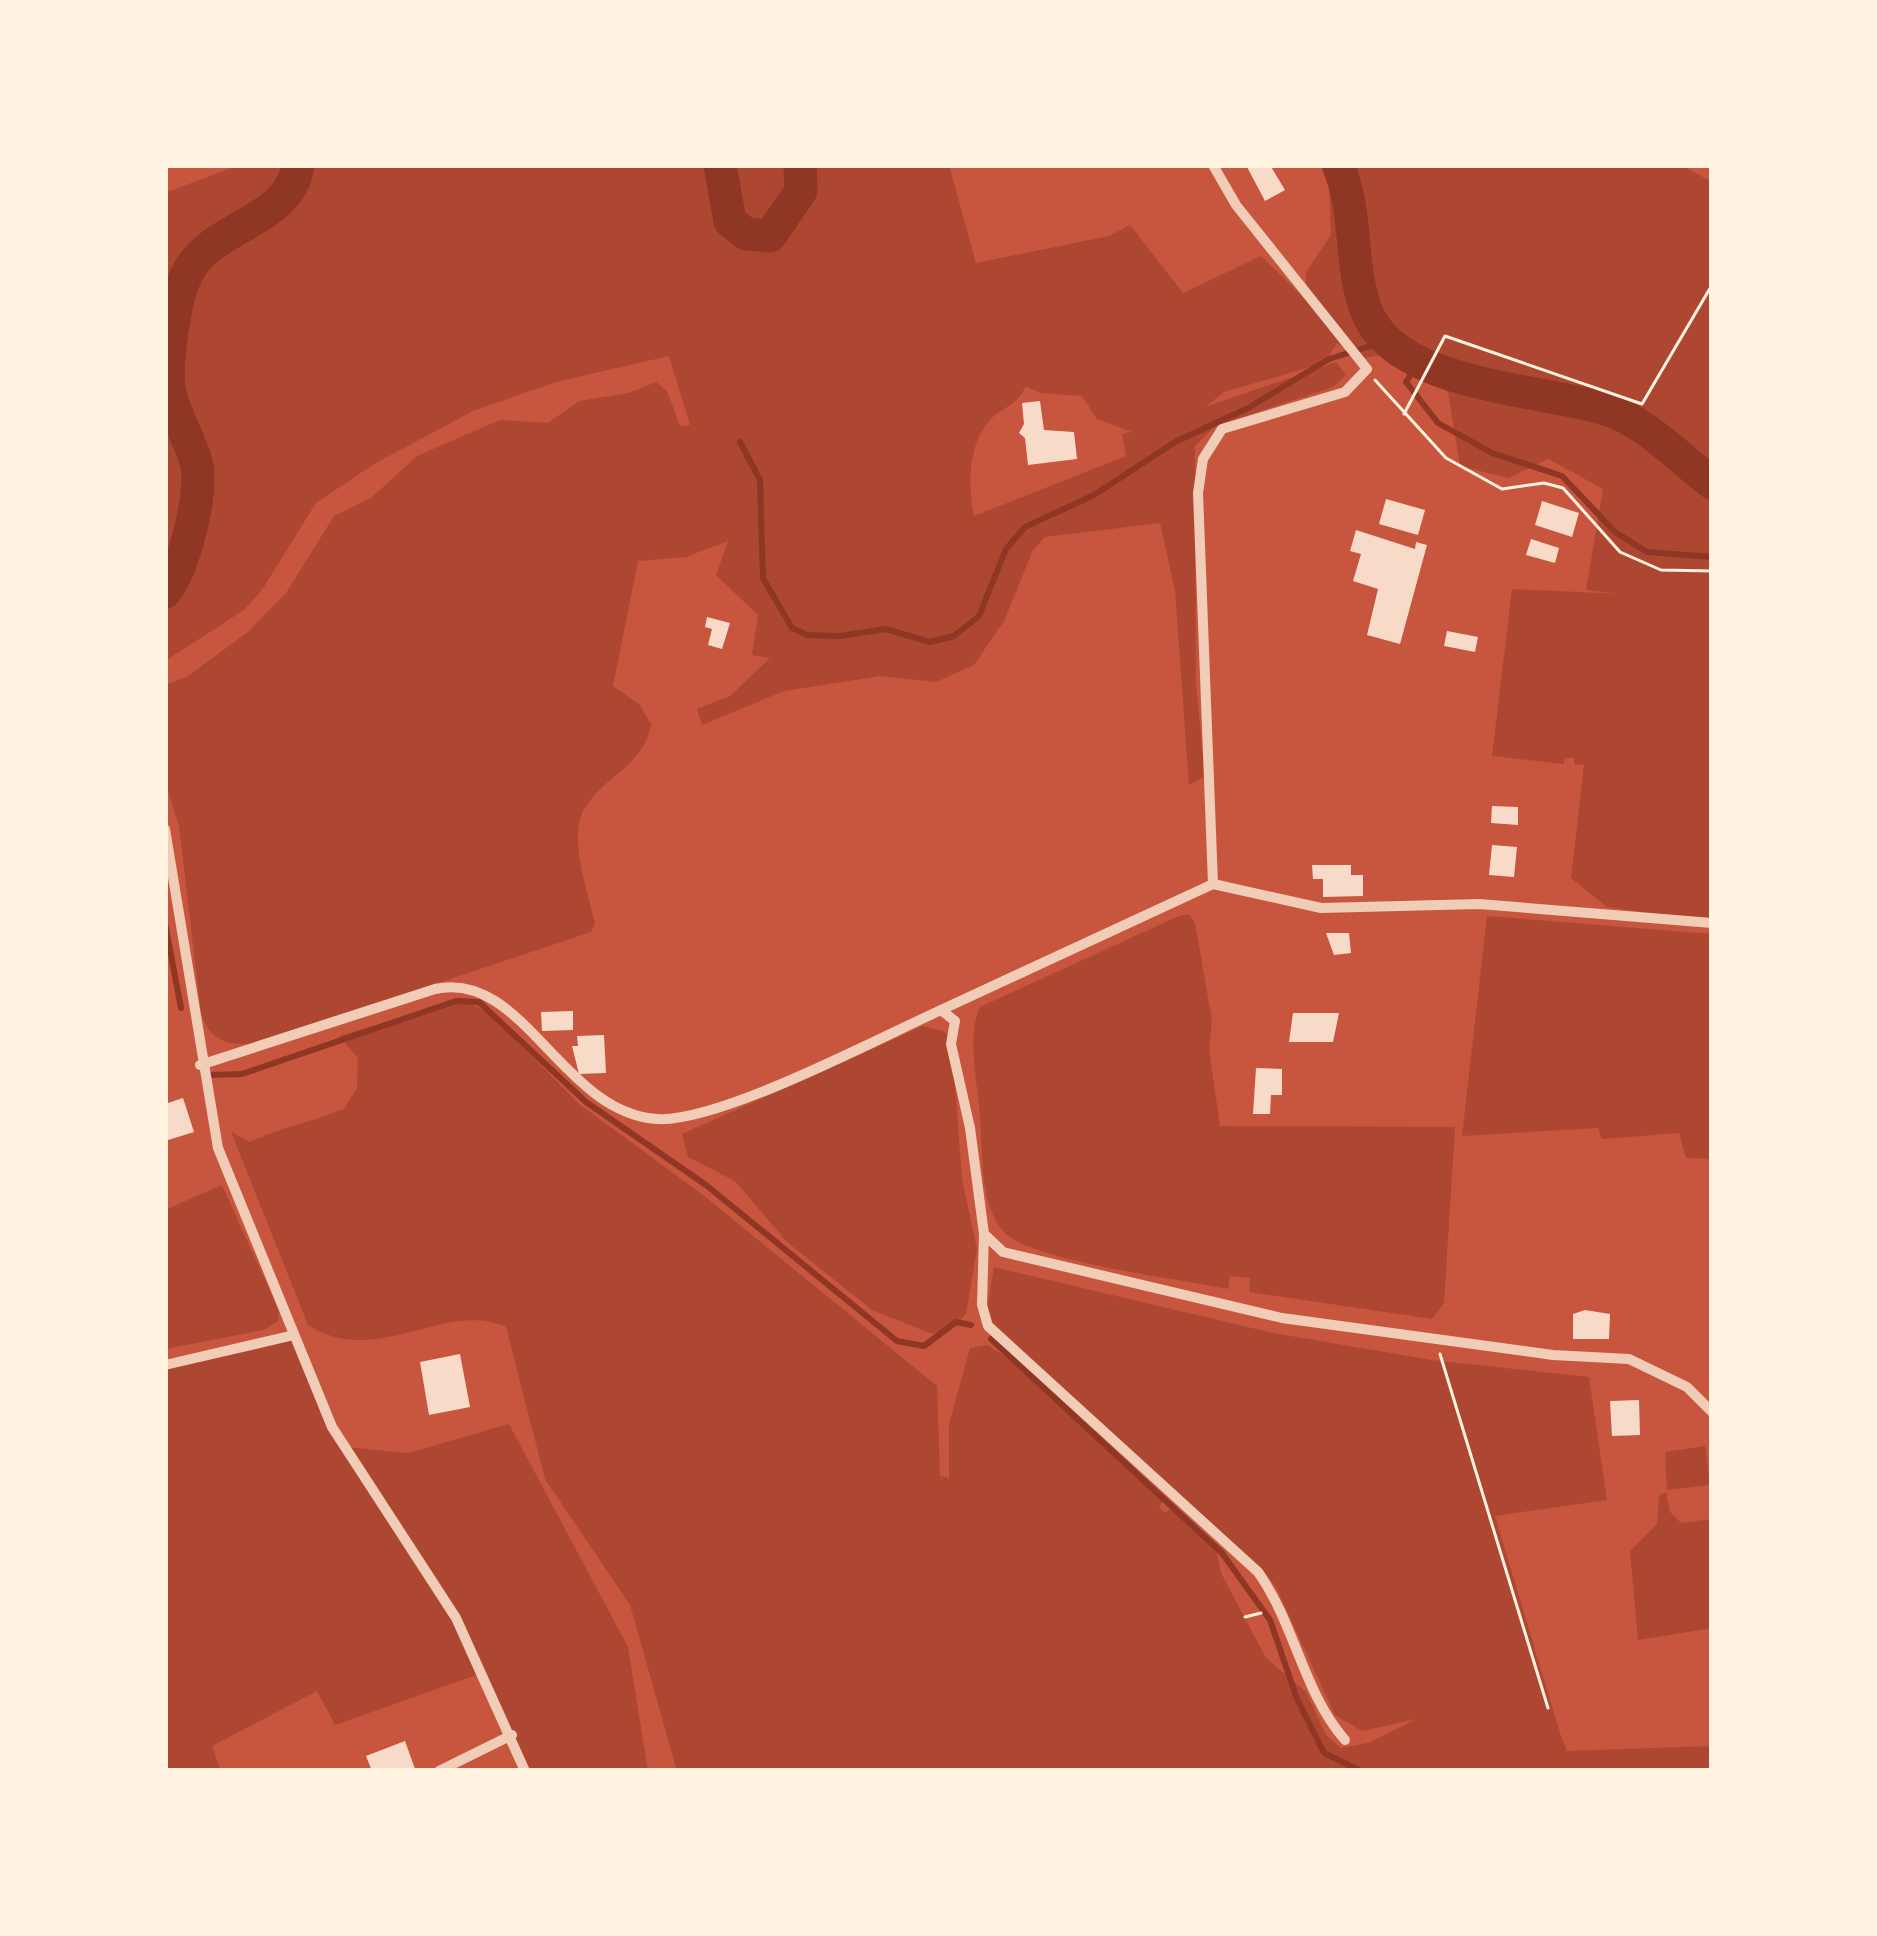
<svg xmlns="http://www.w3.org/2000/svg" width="1877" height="1936" viewBox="0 0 1877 1936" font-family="'Archivo Narrow',sans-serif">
<rect width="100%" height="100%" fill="#c8553d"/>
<!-- green -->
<g fill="#ae4732" fill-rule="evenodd">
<path d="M239 165H949L976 263 1109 236 1130 225 1183 293 1261 256 1306 300V272L1331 235 1328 165H1681L1712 182V922L1607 907 1571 878 1584 765 1574 764V758H1565L1564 764 1492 756 1512 589 1621 594 1586 590 1603 489 1548 459 1508 478 1460 466 1448 392 1393 352 1366 358 1337 343 1324 363 1224 392 1205 407 1336 362 1346 375 1333 387 1215 426 1195 446 1196 685 1205 776 1189 785 1175 590 1160 523 1045 537 1033 550 1004 621 974 665 936 682 881 676 784 691 702 725 697 709 730 696 770 658 752 655 758 615 716 575 728 541 686 557 638 561 613 686 639 704 651 724C645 766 602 776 583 811 569 840 588 894 595 923L591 932 267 1040C237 1048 211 1046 201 1013L179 826 165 781V685L188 676 248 632 286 593 334 516 371 498 417 456 500 420 548 423 579 401 629 393 656 382 667 391 680 426 690 425 669 356 556 382 473 411 374 464 316 503 262 590 244 610 165 661V193ZM1026 386 1040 393 1082 396 1097 419 1132 432 1122 434 1126 456 974 516C967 484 968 434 998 413 1011 404 1018 402 1026 386Z"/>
<path d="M1181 915H1189L1195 923 1212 1020 1209 1049 1220 1126 1455 1127 1444 1303 1432 1319 1249 1292 1250 1278 1230 1276 1228 1289C1182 1279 1034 1262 1005 1233 979 1207 983 1151 980 1117 978 1084 966 1037 980 1007Z"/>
<polygon points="1487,916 1712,934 1712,1159 1686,1158 1679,1133 1602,1139 1598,1128 1462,1136"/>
<path d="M462 1000 489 1012 579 1104 703 1195 937 1386 940 1476 949 1478V1424L970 1348 987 1345 1013 1361 1163 1500 1159 1507 1165 1513 1173 1507 1216 1549 1221 1573 1266 1658 1306 1692 1326 1735 1341 1748 1368 1743 1416 1719 1362 1731 1335 1715 1275 1585 986 1316 994 1267 1273 1333 1432 1360 1589 1377 1607 1500 1495 1516 1560 1733 1567 1751 1712 1746V1771H677L630 1605 545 1479 506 1327C445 1299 376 1369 308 1325L231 1132 250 1142C282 1127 312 1122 344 1109L357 1088 358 1058 339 1036Z"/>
<polygon points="923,1026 945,1032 952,1043 962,1179 977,1249 966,1314 951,1329 932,1334 872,1310 787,1242 735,1181 688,1157 682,1134"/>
<polygon points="222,1185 279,1311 278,1321 264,1330 165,1349 165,1210"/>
<polygon points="294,1335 345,1447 408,1453 509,1424 628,1647 648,1771 521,1771 479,1674 335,1725 317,1691 212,1746 221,1771 165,1771 165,1365"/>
<polygon points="1705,1446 1710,1485 1667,1490 1665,1452"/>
<polygon points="1666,1492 1670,1512 1681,1523 1712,1519 1712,1628 1638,1640 1630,1551 1657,1524 1659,1496"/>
</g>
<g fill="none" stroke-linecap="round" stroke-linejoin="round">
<!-- stream -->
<g stroke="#8f3625" stroke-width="6">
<polyline points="1420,361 1406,382 1438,423 1492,453 1562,476 1615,532 1647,552 1712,557"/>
<polyline points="740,442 760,480 763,578 792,628 807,635 840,636 886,629 930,642 954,636 979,616 1006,549 1025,527 1094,495 1175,442 1248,408 1329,359 1390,340"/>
<polyline points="165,923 181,1008"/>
<polyline points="211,1075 242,1074 456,1001 479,1002 586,1102 706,1185 897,1341 924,1346 956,1322 971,1325"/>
<polyline points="991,1339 1222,1553 1270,1620 1297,1699 1324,1753 1361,1771"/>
</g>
<!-- river -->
<g stroke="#8f3625" stroke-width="33">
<polyline points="720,165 730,221 746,234 770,236 801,191 800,165"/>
<path d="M1338 165C1358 211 1349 263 1366 310 1394 387 1542 389 1606 409 1646 422 1679 458 1712 483"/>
<path d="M165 592C184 568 204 492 196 461 189 438 175 416 170 393 164 368 175 299 186 276 208 225 290 224 298 165"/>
</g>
</g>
<!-- building -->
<g fill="#f7dbc8">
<polygon points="1246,165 1270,165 1285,190 1265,201"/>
<polygon points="1040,401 1044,430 1074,432 1077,459 1028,465 1025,438 1019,433 1024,424 1022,403"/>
<polygon points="1386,499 1425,510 1418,535 1379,524"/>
<polygon points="1542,501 1579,513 1572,537 1535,525"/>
<polygon points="1356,530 1415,549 1416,542 1427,545 1400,644 1367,635 1378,589 1353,581 1361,554 1350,551"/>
<polygon points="1531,539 1559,548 1555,563 1526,555"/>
<polygon points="707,617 730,623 722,649 708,645 712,629 705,627"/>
<polygon points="1447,631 1478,637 1475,652 1444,646"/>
<polygon points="1492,806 1518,807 1518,825 1491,823"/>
<polygon points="1492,845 1517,847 1514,877 1489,875"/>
<polygon points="1312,865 1351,865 1351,875 1363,875 1363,896 1323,897 1323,879 1313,879"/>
<polygon points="1326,933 1349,933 1351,953 1334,955"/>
<polygon points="573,1011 573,1030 542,1031 541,1012"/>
<polygon points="1293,1013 1339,1013 1333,1042 1289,1042"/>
<polygon points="604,1035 606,1073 579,1074 572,1046 578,1046 577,1036"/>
<polygon points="1256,1068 1282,1069 1282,1095 1271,1095 1270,1114 1253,1114"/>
<polygon points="183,1098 194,1132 165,1141 165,1104"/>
<polygon points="1585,1310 1610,1314 1609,1339 1573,1339 1573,1314"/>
<polygon points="460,1354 470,1407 429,1415 420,1362"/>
<polygon points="1639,1400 1640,1435 1612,1436 1610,1401"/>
<polygon points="405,1741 415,1769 372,1771 366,1756"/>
</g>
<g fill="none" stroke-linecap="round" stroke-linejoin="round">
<!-- path -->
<g stroke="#fff3e0" stroke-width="3">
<polyline points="1375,380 1446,458 1502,489 1544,483 1563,488 1620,552 1661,570 1712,571"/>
<polyline points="1404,414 1445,336 1642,404 1712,285"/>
<polyline points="1440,1354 1548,1708"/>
<polyline points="1245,1617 1261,1613"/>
</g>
<!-- minor -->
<g stroke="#f1ccb7" stroke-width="10">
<polyline points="165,829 218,1148 332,1427 456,1618 525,1771"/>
<polyline points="1213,884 1198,493 1203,459 1222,429 1345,392 1367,369 1236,205 1213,165"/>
<polyline points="941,1010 1213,884 1321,908 1479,904 1712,923"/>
<path d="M200 1065 435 989C523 969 562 1113 657 1119 719 1123 879 1038 941 1010L955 1021 951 1044 970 1128 984 1234 1003 1252 1282 1318 1553 1355 1629 1359 1687 1387 1712 1412"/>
<path d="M984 1234 982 1305 988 1326 1258 1572C1295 1624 1303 1692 1345 1740"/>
<polyline points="165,1365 294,1335"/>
<polyline points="439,1771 512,1735"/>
</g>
</g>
<!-- border -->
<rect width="1877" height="1936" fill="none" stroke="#fff3e0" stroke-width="336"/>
</svg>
